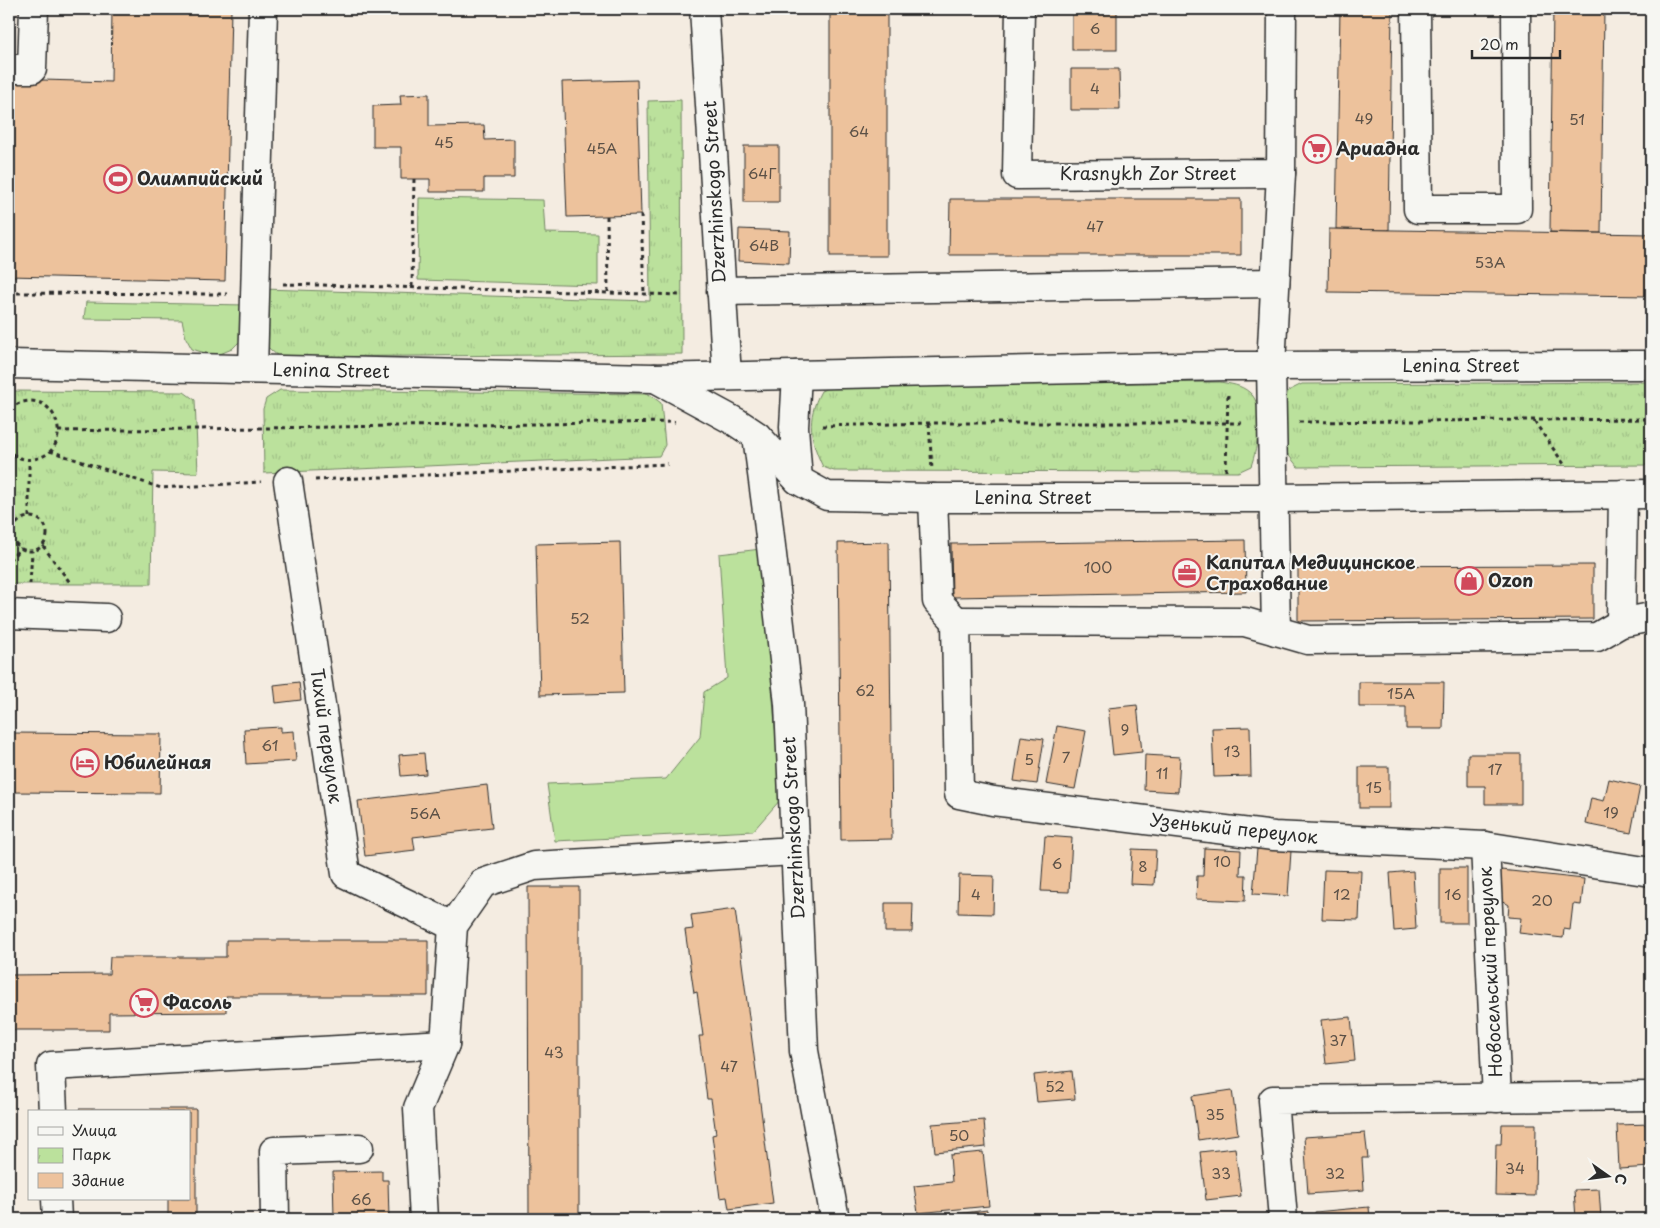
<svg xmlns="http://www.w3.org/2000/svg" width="1660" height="1228" viewBox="0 0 1660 1228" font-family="'Playpen Sans',sans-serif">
<defs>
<pattern id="park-tufts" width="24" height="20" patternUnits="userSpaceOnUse" patternTransform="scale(1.25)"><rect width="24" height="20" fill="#bbe19c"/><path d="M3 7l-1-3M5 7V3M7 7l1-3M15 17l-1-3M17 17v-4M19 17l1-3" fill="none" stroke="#a1c187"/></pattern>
</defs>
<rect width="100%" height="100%" fill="#f4ece1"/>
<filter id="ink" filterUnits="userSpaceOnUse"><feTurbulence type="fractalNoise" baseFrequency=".02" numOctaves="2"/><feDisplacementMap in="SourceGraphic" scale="10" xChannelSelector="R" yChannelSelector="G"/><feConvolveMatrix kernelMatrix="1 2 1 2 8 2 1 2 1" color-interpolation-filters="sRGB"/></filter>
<g filter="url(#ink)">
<!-- grass -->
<g fill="#bbe19c" stroke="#738664">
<polygon points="419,198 543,200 545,233 598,234 598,285 418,280"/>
<polygon points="86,302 246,305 242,339 232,349 215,356 192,349 186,338 182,320 84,319"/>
<polygon points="761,549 781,799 753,831 555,841 547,784 666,779 700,737 704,692 727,678 719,554"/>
</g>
<!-- park -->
<g fill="url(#park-tufts)" stroke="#738664">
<polygon points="681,100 682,354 279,357 263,343 263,289 650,301 648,101"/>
<path d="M1220 382C1231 384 1241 385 1249 392 1266 404 1257 450 1251 466L1238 472 834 471 823 467C810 440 806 419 821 391L833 386Z"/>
<polygon points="1651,382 1651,465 1298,467 1286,452 1284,404 1288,391 1302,384"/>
<polygon points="280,390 649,394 661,403 665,445 659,456 264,473 263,409 266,399"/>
<polygon points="9,391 184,392 195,400 198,473 153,472 151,584 9,584"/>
</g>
<!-- building -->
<g fill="#edc29c" stroke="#2b2b2b">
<polygon points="112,9 231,9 225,281 9,276 9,79 111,82"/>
<rect x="830" y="9" width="57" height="247"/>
<rect x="1072" y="9" width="45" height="41"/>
<polygon points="1340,9 1392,9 1389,230 1336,229"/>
<polygon points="1553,9 1604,9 1601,233 1550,232"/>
<polygon points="1071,69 1119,69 1120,110 1071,110"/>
<polygon points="637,80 641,215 567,217 562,82"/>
<polygon points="429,94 429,126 484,125 485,140 514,139 514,178 484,178 484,192 430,192 430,179 401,179 401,147 373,147 373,106 401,105 400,95"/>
<rect x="744" y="146" width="35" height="56"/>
<polygon points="950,199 1241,199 1241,255 949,255"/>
<polygon points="739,229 790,231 789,263 738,261"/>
<polygon points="1329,229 1651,234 1651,296 1328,292"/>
<rect x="1648" y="535" width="3" height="56"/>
<polygon points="1245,540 1246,592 952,597 951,544"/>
<polygon points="620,542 624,693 540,695 536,544"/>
<polygon points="889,542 892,839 841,840 838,543"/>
<polygon points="1593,565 1593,619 1298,621 1298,566"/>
<polygon points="299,682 301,700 276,703 274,685"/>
<polygon points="1359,682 1444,682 1443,729 1406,729 1406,707 1359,707"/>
<polygon points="1137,705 1142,752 1113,755 1108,708"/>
<polygon points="1057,726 1086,731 1075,789 1046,784"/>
<polygon points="281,727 281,732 294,731 296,761 246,764 244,729"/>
<polygon points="1250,727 1251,776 1214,777 1212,728"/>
<polygon points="9,733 161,734 160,793 9,792"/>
<polygon points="1021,736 1044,739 1037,784 1014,781"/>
<polygon points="424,753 426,774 401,776 399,755"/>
<polygon points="1468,754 1521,754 1521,804 1485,804 1485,786 1468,786"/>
<polygon points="1145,755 1180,757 1178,792 1144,790"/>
<rect x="1359" y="767" width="30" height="41"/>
<polygon points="1609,779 1640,786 1631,833 1586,824 1591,798 1604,801"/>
<polygon points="487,785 492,828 413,837 415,850 365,856 358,801"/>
<polygon points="1045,836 1072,838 1069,892 1041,891"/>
<polygon points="1204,848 1241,850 1240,875 1246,875 1245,901 1196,899 1197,876 1203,876"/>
<polygon points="1132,849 1156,850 1154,885 1130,884"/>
<polygon points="1257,849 1291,851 1288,896 1253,894"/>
<rect x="1440" y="868" width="27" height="55"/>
<polygon points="1324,870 1361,871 1359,920 1322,919"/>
<polygon points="1501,870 1584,879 1581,905 1573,904 1570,930 1564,929 1563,938 1519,933 1521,918 1508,917 1509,905 1498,898"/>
<polygon points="1413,871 1416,929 1394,931 1390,873"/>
<polygon points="959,875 994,876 993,914 958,913"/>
<polygon points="528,887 579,887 579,1219 529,1219"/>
<polygon points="885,903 913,903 912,932 885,932"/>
<polygon points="735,909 773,1203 729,1209 727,1197 720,1198 712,1135 716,1134 711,1099 707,1099 699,1036 703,1036 697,992 694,993 685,930 693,929 691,915"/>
<polygon points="226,940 428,940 428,996 226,996 226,1012 109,1013 109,1030 9,1030 9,975 109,974 110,957 226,957"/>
<polygon points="1351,1017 1355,1061 1326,1064 1321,1020"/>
<polygon points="1072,1071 1075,1099 1037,1102 1034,1075"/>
<polygon points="1232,1090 1238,1134 1198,1140 1192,1096"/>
<polygon points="79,1109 196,1109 196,1219 168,1219 168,1199 189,1199 189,1112 79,1112"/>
<polygon points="984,1120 986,1147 935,1152 932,1124"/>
<polygon points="1502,1124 1536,1124 1535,1196 1495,1195 1496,1144 1501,1144"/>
<polygon points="1651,1124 1651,1167 1619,1169 1617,1125"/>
<polygon points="1365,1133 1368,1158 1362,1158 1364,1190 1308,1194 1304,1137"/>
<polygon points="1235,1148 1241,1196 1206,1200 1200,1152"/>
<polygon points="983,1152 989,1206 918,1213 914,1186 952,1182 950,1155"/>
<polygon points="382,1171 382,1180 388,1180 389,1219 334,1219 333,1172"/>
<polygon points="1599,1189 1601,1219 1576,1219 1574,1190"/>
<polygon points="1369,1207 1370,1219 1315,1219 1315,1212"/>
<polygon points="987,1210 988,1219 926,1219 926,1218"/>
</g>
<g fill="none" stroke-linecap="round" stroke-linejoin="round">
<defs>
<g id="minor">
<polyline points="704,9 727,376"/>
<polyline points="1020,9 1017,175 1281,173 1282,9"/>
<polyline points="1416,9 1418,209 1517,209 1516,9"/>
<polyline points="9,69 32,69 34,9"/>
<polyline points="721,291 1275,283"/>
<polyline points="253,369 263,9"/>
<polyline points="797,375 794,427 798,480"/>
<polyline points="757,436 767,511 789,704 804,1051 835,1219"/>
<polyline points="288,481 346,874 453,926"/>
<polyline points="933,498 937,601 956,621"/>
<polyline points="9,614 106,618"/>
<polyline points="1651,617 1621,623 1597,637 1308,640 1245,622 956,621 959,794 993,801 1274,836 1485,846 1651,872"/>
<polyline points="1621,623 1623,494"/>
<polyline points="1276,631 1271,366 1281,173"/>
<polyline points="1485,846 1497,1098"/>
<polyline points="53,1112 51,1066 445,1044"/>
<polyline points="56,1199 57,1219"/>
<polyline points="275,1219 274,1151 359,1148"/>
<polyline points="424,1219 418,1108 445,1044 453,926 483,883 534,866 795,851"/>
<polyline points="1283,1219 1273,1100 1651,1096"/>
</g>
<g id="major">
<polyline points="9,364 653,378 1227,366 1651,365"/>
<polyline points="655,378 736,422 757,436 798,480 827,496 933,498 1273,498 1651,494"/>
</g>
</defs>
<!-- minor casing -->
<use href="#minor" stroke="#2b2b2b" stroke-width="31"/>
<!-- major casing -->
<use href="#major" stroke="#2b2b2b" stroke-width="31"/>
<!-- path -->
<g stroke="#2b2b2b" stroke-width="3" stroke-dasharray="4 4" stroke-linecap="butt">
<polyline points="641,215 644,293"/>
<polyline points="607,216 608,292"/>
<polyline points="283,284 682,295"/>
<polyline points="412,287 414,179"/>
<polyline points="9,293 227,294"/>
<path d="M9 409C54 377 80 451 34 459 25 461 15 457 9 451"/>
<polyline points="1534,421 1566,467"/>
<polyline points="1299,422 1651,419"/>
<polyline points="929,423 932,470"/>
<polyline points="822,426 929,423 1243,423"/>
<polyline points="58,431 675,422"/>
<polyline points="50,451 161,488 261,482"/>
<polyline points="1226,471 1228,394"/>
<polyline points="315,480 668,464"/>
<circle cx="30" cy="534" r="17"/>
<polyline points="29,517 29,459"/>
<polyline points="43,546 71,584"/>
<polyline points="9,560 21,548"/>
<polyline points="30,584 32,551"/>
</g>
<!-- minor -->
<use href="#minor" stroke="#f6f6f2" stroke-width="28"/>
<!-- major -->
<use href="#major" stroke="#f6f6f2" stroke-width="28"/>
</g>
</g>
<!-- icons -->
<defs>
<symbol id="supermarket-ring" viewBox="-11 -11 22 22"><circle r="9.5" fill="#f6f6f2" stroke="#d1495b" stroke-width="1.5"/><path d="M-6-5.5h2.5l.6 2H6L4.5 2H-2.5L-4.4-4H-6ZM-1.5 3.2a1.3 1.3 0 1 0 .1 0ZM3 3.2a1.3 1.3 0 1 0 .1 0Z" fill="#d1495b"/></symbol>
<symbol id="stadium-ring" viewBox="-11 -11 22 22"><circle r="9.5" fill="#f6f6f2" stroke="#d1495b" stroke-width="1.5"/><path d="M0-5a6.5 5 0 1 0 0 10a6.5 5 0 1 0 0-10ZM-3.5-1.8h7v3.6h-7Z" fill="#d1495b"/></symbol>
<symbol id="office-ring" viewBox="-11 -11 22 22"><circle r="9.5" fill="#f6f6f2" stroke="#d1495b" stroke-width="1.5"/><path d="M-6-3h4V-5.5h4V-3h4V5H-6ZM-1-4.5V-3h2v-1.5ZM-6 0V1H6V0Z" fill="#d1495b"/></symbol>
<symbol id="shop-ring" viewBox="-11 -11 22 22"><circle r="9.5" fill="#f6f6f2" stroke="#d1495b" stroke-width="1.5"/><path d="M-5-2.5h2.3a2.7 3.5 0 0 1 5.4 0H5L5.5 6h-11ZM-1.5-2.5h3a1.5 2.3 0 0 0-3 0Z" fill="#d1495b"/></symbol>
<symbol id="hotel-ring" viewBox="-11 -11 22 22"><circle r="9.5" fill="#f6f6f2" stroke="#d1495b" stroke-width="1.5"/><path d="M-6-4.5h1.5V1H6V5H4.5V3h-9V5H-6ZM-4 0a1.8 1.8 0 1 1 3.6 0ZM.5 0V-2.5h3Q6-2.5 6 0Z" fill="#d1495b"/></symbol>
</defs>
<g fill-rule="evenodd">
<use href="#supermarket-ring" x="1301" y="133" width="32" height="32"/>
<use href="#stadium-ring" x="102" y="163" width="32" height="32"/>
<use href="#office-ring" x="1171" y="557" width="32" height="32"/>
<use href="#shop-ring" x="1453" y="565" width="32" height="32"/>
<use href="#hotel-ring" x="69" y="747" width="32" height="32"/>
<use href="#supermarket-ring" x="128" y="987" width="32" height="32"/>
</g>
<g text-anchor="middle" stroke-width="4" stroke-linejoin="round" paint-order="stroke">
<!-- number labels -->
<g font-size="15" fill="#5c5147">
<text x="1095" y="34">6</text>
<text x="1095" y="94">4</text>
<text x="1364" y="124">49</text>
<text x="1577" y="125">51</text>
<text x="859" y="137">64</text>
<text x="444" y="148">45</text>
<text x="602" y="154">45А</text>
<text x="762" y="179">64Г</text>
<text x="1095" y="232">47</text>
<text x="764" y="251">64В</text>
<text x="1490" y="268">53А</text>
<text x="1098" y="573">100</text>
<text x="580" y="624">52</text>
<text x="865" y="696">62</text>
<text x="1401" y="699">15А</text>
<text x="1125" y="735">9</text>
<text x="270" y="751">61</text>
<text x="1232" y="757">13</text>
<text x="1066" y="763">7</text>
<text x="1029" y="765">5</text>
<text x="1495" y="775">17</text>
<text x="1162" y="779">11</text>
<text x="1374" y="793">15</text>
<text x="1611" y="818">19</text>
<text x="425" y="819">56А</text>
<text x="1222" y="867">10</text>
<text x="1057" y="869">6</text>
<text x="1143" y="872">8</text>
<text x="976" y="900">4</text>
<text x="1342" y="900">12</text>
<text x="1453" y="900">16</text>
<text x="1542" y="906">20</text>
<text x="1338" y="1046">37</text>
<text x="554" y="1058">43</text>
<text x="729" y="1072">47</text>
<text x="1055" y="1092">52</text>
<text x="1215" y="1120">35</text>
<text x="959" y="1141">50</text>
<text x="1515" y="1174">34</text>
<text x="1221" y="1179">33</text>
<text x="1335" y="1179">32</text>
<text x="361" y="1205">66</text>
</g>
<!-- poi labels -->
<g font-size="18" font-weight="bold" fill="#2b2b2b" stroke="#f6f6f2" text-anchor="start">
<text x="1336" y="155">Ариадна</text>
<text x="137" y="185">Олимпийский</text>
<text x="1206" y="569">Капитал Медицинское<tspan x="1206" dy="21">Страхование</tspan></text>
<text x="1488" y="587">Ozon</text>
<text x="104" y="769">Юбилейная</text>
<text x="163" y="1009">Фасоль</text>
</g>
<!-- street labels -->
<g font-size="18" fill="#2b2b2b" stroke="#f6f6f2">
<text x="1148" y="180">Krasnykh Zor Street</text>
<text transform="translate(715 192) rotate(-93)" y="6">Dzerzhinskogo Street</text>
<text x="1461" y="372">Lenina Street</text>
<text transform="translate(331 371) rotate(1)" y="6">Lenina Street</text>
<text x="1033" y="504">Lenina Street</text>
<text transform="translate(326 736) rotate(82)" y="6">Тихий переулок</text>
<text transform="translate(794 828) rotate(-93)" y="6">Dzerzhinskogo Street</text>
<text transform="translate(1234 829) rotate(6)" y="6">Узенький переулок</text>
<text transform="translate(1491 972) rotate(-93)" y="6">Новосельский переулок</text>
</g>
</g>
<!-- margin -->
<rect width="1660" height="1228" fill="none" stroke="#f6f6f2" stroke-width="30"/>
<rect x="15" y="15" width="1630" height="1198" fill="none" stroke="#2b2b2b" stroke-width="2" filter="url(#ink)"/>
<!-- legend -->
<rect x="28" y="1110" width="162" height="90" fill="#f6f6f2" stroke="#a5a5a2"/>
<rect x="38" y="1127" width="25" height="8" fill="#f6f6f2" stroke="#a5a5a2"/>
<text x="72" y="1136" font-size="15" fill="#2b2b2b">Улица</text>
<rect x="38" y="1148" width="25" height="15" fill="url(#park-tufts)" stroke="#a5a5a2"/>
<text x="72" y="1160" font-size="15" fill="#2b2b2b">Парк</text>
<rect x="38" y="1173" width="25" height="15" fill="#edc29c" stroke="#a5a5a2"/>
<text x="72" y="1186" font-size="15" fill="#2b2b2b">Здание</text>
<!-- north arrow -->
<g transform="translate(1608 1176) rotate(104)" stroke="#f6f6f2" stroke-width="4" paint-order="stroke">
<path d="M0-4L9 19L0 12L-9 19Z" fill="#2b2b2b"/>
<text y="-8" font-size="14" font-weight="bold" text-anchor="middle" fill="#2b2b2b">С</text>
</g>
<!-- scale -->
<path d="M1472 50v8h88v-8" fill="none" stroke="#2b2b2b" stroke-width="2.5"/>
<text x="1480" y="50" font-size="15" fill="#2b2b2b" stroke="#f6f6f2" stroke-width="4" paint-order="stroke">20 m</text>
</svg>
